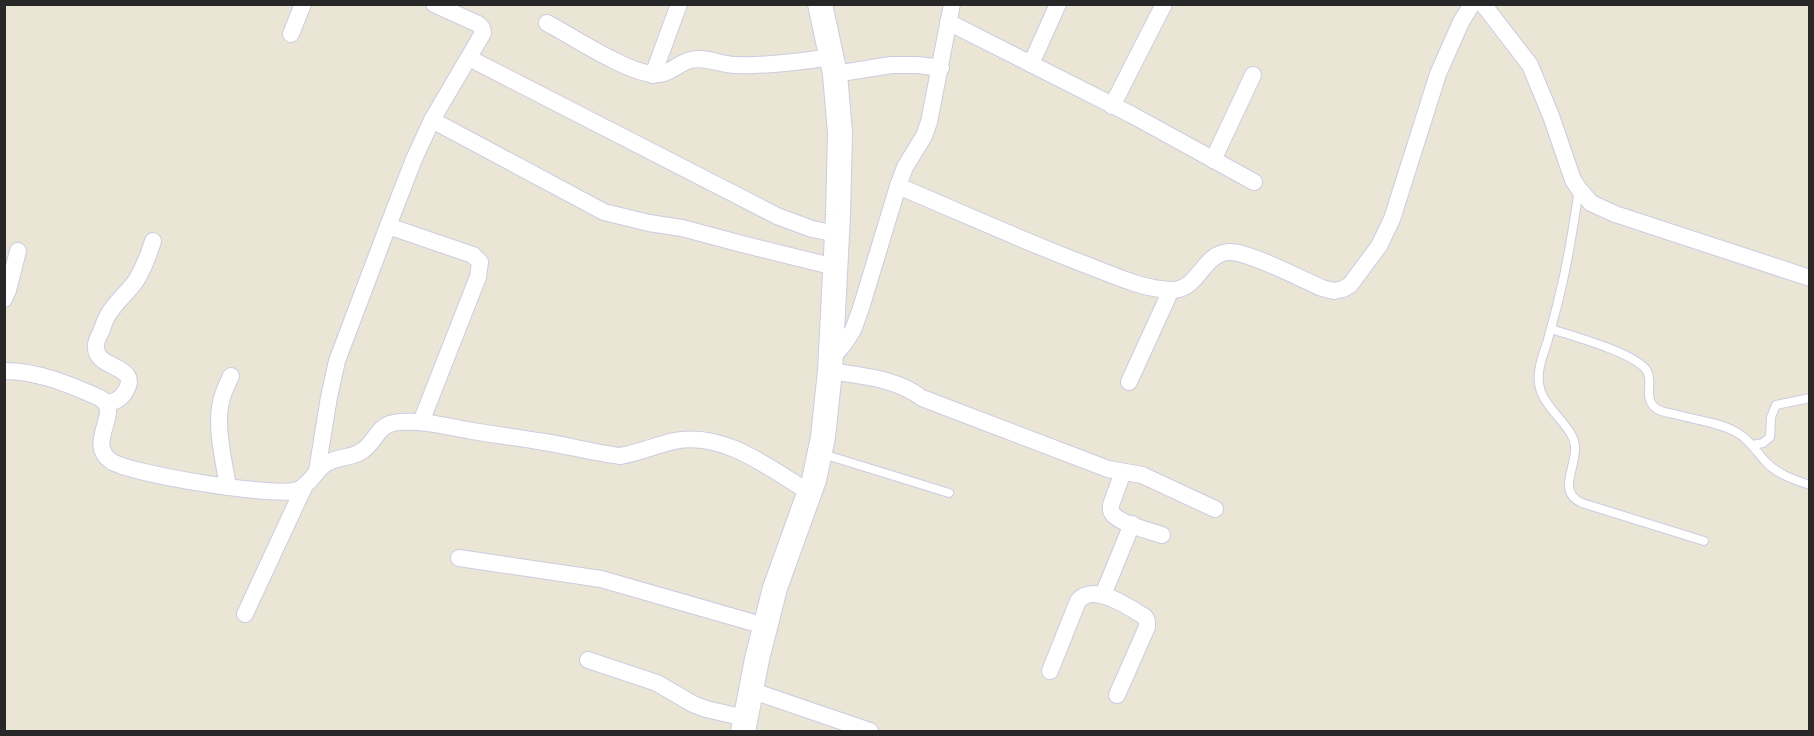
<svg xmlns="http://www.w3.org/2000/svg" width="1814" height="736" viewBox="0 0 1814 736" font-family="Jost,sans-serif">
<rect width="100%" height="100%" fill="#ebe5d6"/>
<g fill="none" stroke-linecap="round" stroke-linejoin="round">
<defs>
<g id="service">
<path d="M1579 189C1574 223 1569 256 1561 289 1557 307 1552 325 1547 343 1543 355 1537 370 1539 383 1541 407 1573 425 1575 446 1577 467 1556 492 1582 503L1704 541"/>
<path d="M1551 329C1572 336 1636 353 1647 371 1654 383 1642 399 1657 409 1662 412 1669 413 1674 414 1695 420 1718 422 1736 432 1749 439 1756 451 1765 461 1777 474 1794 480 1810 485"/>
<polyline points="1753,445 1763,443 1770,437 1771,417 1776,405 1810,398"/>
<polyline points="823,454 949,493"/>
</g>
<g id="minor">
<polyline points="1483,4 1530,65 1551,116 1573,180 1579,189 1591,203 1615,214 1810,278"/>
<polyline points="948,22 1134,116 1254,182"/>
<path d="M547 23C573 37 626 72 653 74 669 76 677 63 691 60 705 56 721 65 736 65 768 66 799 62 831 57"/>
<polyline points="291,34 303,4"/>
<polyline points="469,58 777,216 812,229 837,234"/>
<polyline points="1031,64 1058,4"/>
<polyline points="835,74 891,65 918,65 941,68"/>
<polyline points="653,75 679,4"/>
<polyline points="1112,106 1164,4"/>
<polyline points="432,120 604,212 649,223 682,228 742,244 835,267"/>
<polyline points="1213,160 1253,75"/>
<path d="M898 186C960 212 1021 240 1084 264 1111 274 1141 289 1171 290 1199 291 1202 253 1229 252 1248 251 1301 279 1322 288L1334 291 1343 289 1350 285 1379 246 1392 219 1438 74 1461 22 1472 4"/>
<polyline points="388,226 473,255 480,262 478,277 421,422"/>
<polyline points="4,299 8,290 18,251"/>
<polyline points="830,360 844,344 853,330 861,308 898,186 905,167 924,136 929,122 952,4"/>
<path d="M4 371C38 371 68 384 98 397 100 398 103 400 105 402 117 417 87 444 111 461 129 474 278 498 298 490 309 485 315 472 324 465 335 456 351 459 362 451 377 441 377 423 400 422 424 420 449 427 472 431 496 435 520 438 544 442 570 446 595 453 620 456 639 453 656 445 674 441 724 431 769 468 809 492"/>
<path d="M830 371C861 376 896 378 922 398L1108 469 1142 475 1215 509"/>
<polyline points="1129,382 1171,290"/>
<path d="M106 403C114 402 120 400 125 392 142 365 98 370 96 349 95 344 98 337 101 332 103 326 105 320 108 315 116 301 129 292 137 279 144 267 149 254 153 241"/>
<polyline points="317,471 329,397 337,361 388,226 414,159 432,120 483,33 482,28 478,24 434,4"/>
<path d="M1123 472 1111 505C1111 509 1110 511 1113 514 1120 524 1151 531 1162 535"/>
<path d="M228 487C224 461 214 423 222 398 224 390 228 383 231 376"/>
<polyline points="459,558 601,579 765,626"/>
<polyline points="1103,595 1132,524"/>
<polyline points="245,614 305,485"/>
<polyline points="588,660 657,683 693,704 706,709 745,718"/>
<path d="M1050 671 1078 601C1093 582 1129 607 1145 617L1147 621V627L1117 695"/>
<polyline points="750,690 870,731"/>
</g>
<polyline id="secondary" points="743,732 757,659 775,588 814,480 823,437 830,371 838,215 840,133 835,74 820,4"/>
</defs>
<!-- service casing -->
<use href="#service" stroke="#cbcce2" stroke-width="10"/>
<!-- minor casing -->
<use href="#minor" stroke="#cbcce2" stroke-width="18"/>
<!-- secondary casing -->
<use href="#secondary" stroke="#cbcce2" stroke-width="26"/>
<!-- service -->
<use href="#service" stroke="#fff" stroke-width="8"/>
<!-- minor -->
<use href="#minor" stroke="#fff" stroke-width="16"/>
<!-- secondary -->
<use href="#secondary" stroke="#fff" stroke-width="24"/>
</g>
<!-- border -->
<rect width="1814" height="736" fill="none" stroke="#272727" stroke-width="12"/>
</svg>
